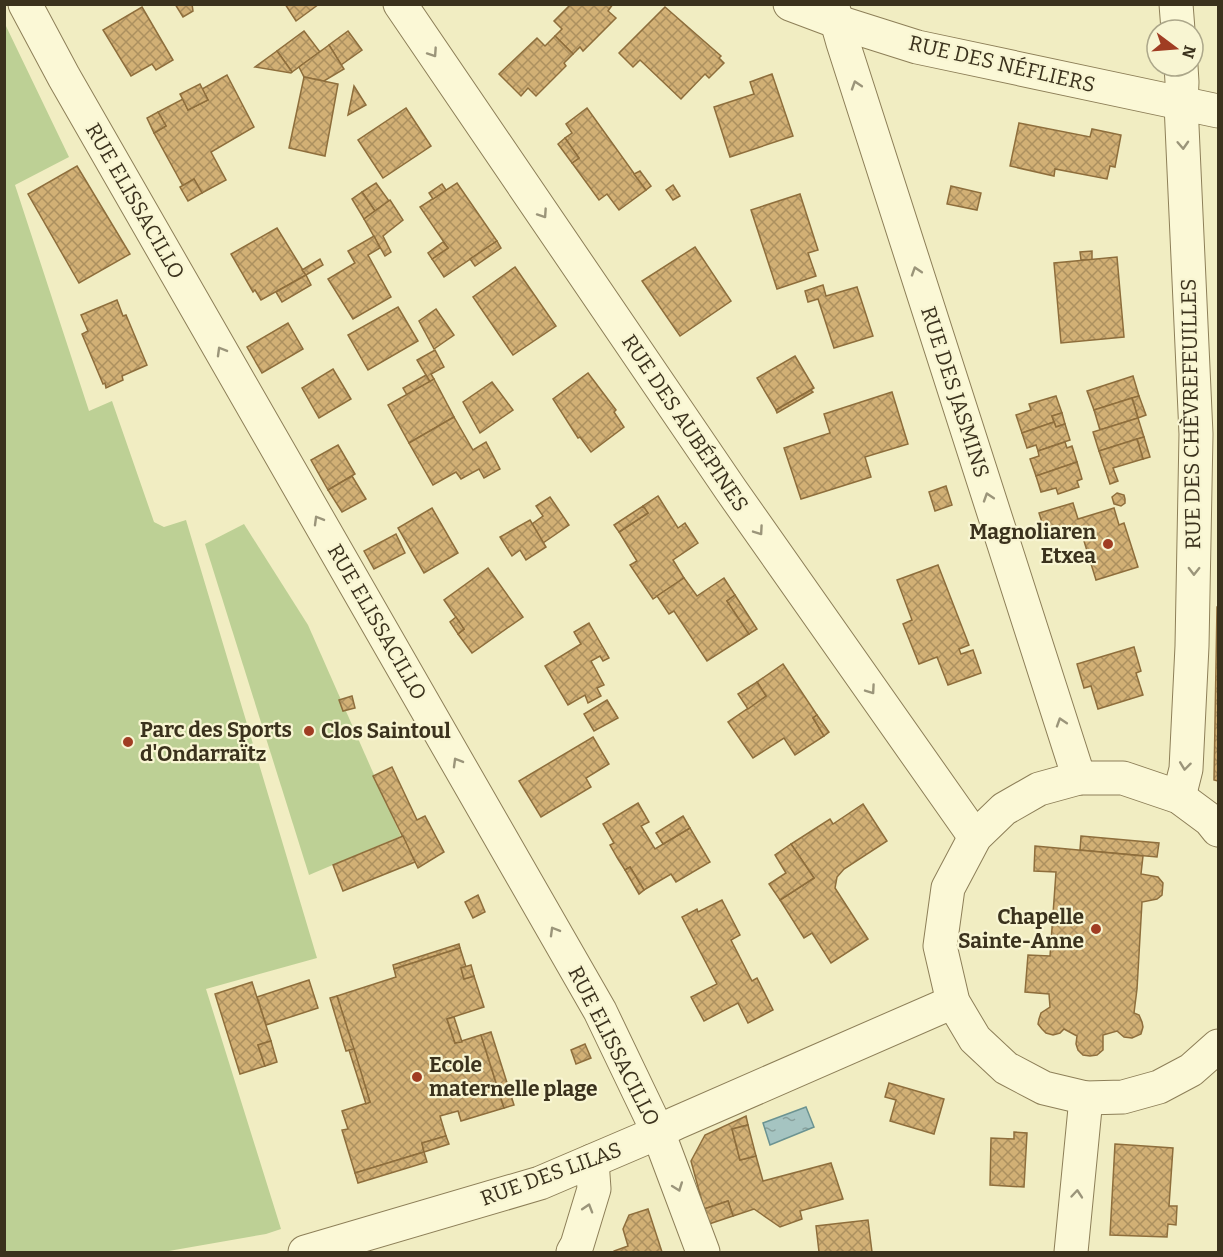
<svg xmlns="http://www.w3.org/2000/svg" width="1223" height="1257" viewBox="0 0 1223 1257" font-family="Bitter,serif">
<defs>
<pattern id="water-ripples" width="26" height="14" patternUnits="userSpaceOnUse" patternTransform="scale(1.5)"><rect width="26" height="14" fill="#a5c4c1"/><path d="M2 4q2-2 4 0t4 0M15 11q2-2 4 0t4 0" fill="none" stroke="#88a09c"/></pattern>
<pattern id="building-cross-hatch" width="8" height="8" patternUnits="userSpaceOnUse" patternTransform="scale(1.5)"><rect width="8" height="8" fill="#d2b075"/><path d="M0 0l8 8M0 8l8-8" fill="none" stroke="#ac905f"/></pattern>
</defs>
<rect width="100%" height="100%" fill="#f1edc2"/>
<!-- pitch -->
<g fill="#bdd095">
<polygon points="5,24 69,157 15,185 89,411 112,401 154,522 164,527 186,520 317,958 206,989 281,1229 266,1234 163,1252 5,1252"/>
<polygon points="244,524 308,625 401,836 309,875 205,544"/>
</g>
<!-- water -->
<polygon fill="url(#water-ripples)" stroke="#6b9391" stroke-width="1.5" points="806,1107 814,1127 770,1145 763,1123"/>
<!-- building -->
<g fill="url(#building-cross-hatch)" stroke="#8e6e3c" stroke-width="1.5">
<polygon points="175,4 192,4 193,11 183,17"/>
<polygon points="285,4 319,4 296,21"/>
<polygon points="571,4 613,4 608,11 616,18 583,51 580,47 573,54 555,36 562,29 554,21"/>
<polygon points="142,7 173,60 156,70 152,64 131,76 103,30"/>
<polygon points="665,7 721,56 719,58 724,63 709,78 705,74 681,99 640,60 633,67 619,53"/>
<polygon points="304,31 320,52 292,72 277,51"/>
<polygon points="348,31 362,50 341,65 329,45"/>
<polygon points="555,36 573,54 564,63 566,66 536,96 528,88 521,96 499,74 537,38 545,46"/>
<polygon points="329,45 344,69 324,81 304,77 299,67"/>
<polygon points="277,51 292,72 291,73 255,67"/>
<polygon points="772,74 793,136 730,157 714,107 754,94 750,82"/>
<polygon points="227,75 254,127 211,152 226,180 202,193 194,179 183,186 154,133 166,126 158,112 183,99 188,110 208,100 202,89"/>
<polygon points="304,77 338,84 325,156 289,148"/>
<polygon points="200,84 208,100 188,110 180,94"/>
<polygon points="354,86 366,105 348,115"/>
<polygon points="406,108 431,146 383,178 358,140"/>
<polygon points="587,108 646,190 619,210 607,194 599,200 572,163 579,158 565,138 572,133 566,124"/>
<polygon points="158,112 166,126 154,133 147,118"/>
<polygon points="1019,123 1090,137 1092,129 1121,135 1115,167 1110,166 1107,179 1055,169 1054,176 1010,166"/>
<polygon points="565,138 579,158 572,163 558,144"/>
<polygon points="77,166 130,254 79,283 28,194"/>
<polygon points="640,171 651,186 646,190 634,174"/>
<polygon points="194,179 202,193 188,201 180,187"/>
<polygon points="376,183 389,201 375,211 362,192"/>
<polygon points="457,183 497,241 444,277 432,259 448,248 420,207"/>
<polygon points="442,184 446,190 433,199 429,193"/>
<polygon points="673,185 680,196 673,200 666,190"/>
<polygon points="951,186 981,193 977,210 947,204"/>
<polygon points="362,192 375,211 364,219 352,199"/>
<polygon points="800,194 818,250 808,253 816,276 777,289 751,210"/>
<polygon points="390,200 403,220 383,236 391,252 385,256 364,219"/>
<polygon points="277,228 306,275 261,300 255,290 253,292 231,254"/>
<polygon points="374,236 380,248 368,255 391,297 353,319 328,279 355,263 348,251"/>
<polygon points="497,241 501,248 475,266 470,259"/>
<polygon points="443,242 448,248 432,259 428,253"/>
<polygon points="695,247 731,301 680,336 642,281"/>
<polygon points="1092,251 1092,260 1081,260 1080,252"/>
<polygon points="1117,257 1124,337 1061,343 1054,263"/>
<polygon points="320,259 323,265 306,275 302,270"/>
<polygon points="515,267 556,326 513,355 473,297"/>
<polygon points="306,275 311,285 282,302 276,292"/>
<polygon points="823,285 826,296 857,287 873,336 834,348 818,299 808,302 805,291"/>
<polygon points="117,300 123,316 126,315 147,365 122,376 123,380 106,388 105,383 103,384 82,334 88,331 81,315"/>
<polygon points="398,307 418,341 368,370 348,335"/>
<polygon points="436,309 454,335 434,349 419,321"/>
<polygon points="288,323 303,349 262,373 247,347"/>
<polygon points="435,350 444,367 431,374 434,379 430,382 417,360"/>
<polygon points="795,356 814,388 776,410 757,378"/>
<polygon points="333,369 351,399 319,418 302,388"/>
<polygon points="588,373 616,410 614,412 624,427 591,452 580,437 578,438 553,399"/>
<polygon points="426,375 430,382 407,395 403,388"/>
<polygon points="1133,376 1139,396 1094,410 1087,391"/>
<polygon points="434,379 454,417 409,443 388,405"/>
<polygon points="492,382 513,410 480,433 463,402"/>
<polygon points="811,390 813,392 777,413 776,410"/>
<polygon points="892,392 908,444 865,457 871,477 801,499 784,448 830,433 824,414"/>
<polygon points="1056,396 1062,413 1052,416 1054,422 1022,433 1016,415 1031,410 1029,404"/>
<polygon points="1139,396 1146,415 1138,418 1132,398"/>
<polygon points="1132,398 1138,418 1100,430 1094,410"/>
<polygon points="1062,413 1065,424 1056,427 1052,416"/>
<polygon points="454,417 473,450 486,442 500,469 484,478 479,469 461,479 456,472 433,485 409,443"/>
<polygon points="1138,418 1144,437 1099,451 1093,432"/>
<polygon points="1054,422 1056,427 1065,424 1070,440 1038,451 1036,445 1027,448 1022,433"/>
<polygon points="1144,437 1150,457 1143,459 1137,439"/>
<polygon points="1137,439 1143,459 1113,468 1118,481 1110,484 1099,451"/>
<polygon points="1065,442 1067,448 1072,446 1077,462 1036,476 1030,459 1039,456 1038,451"/>
<polygon points="338,445 355,474 328,490 311,460"/>
<polygon points="1077,462 1082,479 1077,481 1079,487 1058,494 1056,488 1041,492 1036,476"/>
<polygon points="352,476 366,499 342,512 328,490"/>
<polygon points="946,486 952,505 935,511 929,492"/>
<polygon points="1117,493 1124,495 1125,499 1125,503 1121,506 1114,504 1112,497"/>
<polygon points="658,496 678,528 685,523 698,543 673,560 684,578 653,599 630,565 637,561 619,532 648,513 643,506"/>
<polygon points="550,497 569,525 543,543 532,524 543,516 536,506"/>
<polygon points="1073,503 1078,519 1114,508 1119,525 1124,523 1138,567 1096,580 1080,528 1066,532 1064,526 1045,532 1039,513"/>
<polygon points="643,506 648,513 619,532 614,525"/>
<polygon points="432,508 458,553 424,573 398,528"/>
<polygon points="530,520 546,547 526,560 520,550 512,556 500,537"/>
<polygon points="396,534 405,553 374,569 364,551"/>
<polygon points="938,565 969,645 959,649 961,654 973,650 981,673 948,685 937,657 919,664 903,624 912,620 897,580"/>
<polygon points="488,568 523,617 472,653 458,634 464,629 444,600"/>
<polygon points="684,578 697,596 724,578 735,595 727,601 749,634 707,661 674,611 669,614 657,596"/>
<polygon points="735,595 757,629 749,634 727,601"/>
<polygon points="1217,607 1218,607 1218,781 1214,780"/>
<polygon points="456,617 464,629 458,634 450,622"/>
<polygon points="589,623 609,658 603,661 600,656 591,661 604,685 597,688 601,696 588,703 585,695 568,705 545,666 581,644 574,632"/>
<polygon points="1134,647 1141,671 1136,673 1143,695 1098,709 1091,686 1084,688 1077,664"/>
<polygon points="783,664 817,715 813,718 824,736 795,755 784,738 753,758 728,722 766,696 757,682"/>
<polygon points="757,682 766,696 748,709 738,694"/>
<polygon points="352,696 355,708 343,711 339,700"/>
<polygon points="607,700 618,718 594,731 584,714"/>
<polygon points="817,715 829,732 824,736 813,718"/>
<polygon points="593,737 609,764 586,778 591,787 541,817 519,781"/>
<polygon points="392,767 417,820 425,816 444,852 418,868 373,776"/>
<polygon points="638,803 649,822 641,826 655,849 690,828 710,862 676,882 671,874 644,890 630,867 625,870 618,859 610,845 614,843 603,824"/>
<polygon points="863,804 887,841 844,869 837,877 835,888 868,939 831,963 812,933 804,938 780,900 814,878 791,844 830,819 833,824"/>
<polygon points="683,816 690,828 663,844 656,833"/>
<polygon points="403,836 415,862 343,891 333,865"/>
<polygon points="1081,836 1159,843 1157,857 1080,850"/>
<polygon points="791,844 814,878 780,900 769,884 786,873 775,855"/>
<polygon points="1035,846 1143,856 1141,874 1158,877 1163,883 1162,895 1157,899 1142,902 1137,989 1134,1013 1139,1015 1142,1022 1143,1027 1141,1034 1132,1038 1124,1037 1117,1031 1103,1035 1103,1050 1097,1055 1090,1056 1083,1055 1078,1050 1076,1044 1077,1036 1064,1029 1060,1033 1053,1035 1046,1033 1042,1029 1038,1024 1039,1019 1041,1013 1050,1007 1049,994 1025,992 1028,955 1050,956 1056,872 1034,871"/>
<polygon points="630,867 644,890 639,894 625,870"/>
<polygon points="478,895 485,912 473,918 465,902"/>
<polygon points="722,900 740,935 731,940 752,981 757,978 773,1010 748,1023 738,1003 704,1021 691,997 717,984 682,917 697,909 698,912"/>
<polygon points="459,944 460,948 394,969 393,965"/>
<polygon points="460,948 466,967 461,968 464,979 474,976 484,1007 447,1019 455,1043 481,1035 504,1108 461,1121 458,1111 440,1116 446,1136 422,1143 424,1152 355,1173 342,1130 348,1129 342,1111 370,1102 337,996 396,977 394,969"/>
<polygon points="471,965 474,976 464,979 461,968"/>
<polygon points="309,980 318,1008 266,1025 257,997"/>
<polygon points="252,982 271,1041 258,1045 265,1066 240,1074 215,994"/>
<polygon points="337,996 354,1049 346,1051 330,998"/>
<polygon points="454,1017 462,1042 455,1043 447,1019"/>
<polygon points="491,1032 514,1105 504,1108 481,1035"/>
<polygon points="271,1041 277,1062 265,1066 258,1045"/>
<polygon points="585,1044 591,1058 576,1064 571,1050"/>
<polygon points="354,1049 370,1102 366,1104 349,1050"/>
<polygon points="889,1083 944,1099 934,1134 890,1121 896,1100 885,1097"/>
<polygon points="746,1116 748,1125 732,1129 740,1160 756,1156 763,1181 831,1163 843,1199 800,1211 802,1219 780,1227 754,1209 733,1216 728,1201 704,1209 691,1161 705,1135"/>
<polygon points="748,1125 756,1156 740,1160 732,1129"/>
<polygon points="1014,1132 1027,1133 1024,1187 990,1185 991,1138 1014,1139"/>
<polygon points="446,1136 449,1144 424,1152 422,1143"/>
<polygon points="1115,1144 1173,1148 1169,1206 1177,1206 1176,1225 1168,1224 1167,1237 1110,1235"/>
<polygon points="424,1152 427,1162 358,1183 355,1173"/>
<polygon points="728,1201 733,1216 709,1224 704,1209"/>
<polygon points="648,1209 662,1252 614,1252 614,1251 628,1246 623,1229 629,1215"/>
<polygon points="868,1220 872,1252 819,1252 816,1226"/>
</g>
<g fill="none" stroke-linecap="round" stroke-linejoin="round">
<defs>
<g id="minor">
<polyline points="25,4 64,77 600,1011 658,1132 703,1252"/>
<polyline points="400,4 731,490 975,837"/>
<polyline points="790,4 838,22 917,47 1218,111"/>
<polyline points="832,4 843,43 1079,778"/>
<polyline points="1176,4 1178,30"/>
<polyline points="1179,797 1186,769 1192,646 1196,434 1181,104 1182,82 1181,66"/>
<polyline points="1218,830 1210,820 1179,797 1123,778 1079,778 1039,789 1004,809 975,837 948,888 940,946 953,1002 975,1039 1006,1068 1044,1088 1086,1098 1123,1097 1159,1087 1191,1070 1218,1046"/>
<polyline points="305,1252 540,1183 643,1139 676,1123 953,1002"/>
<polyline points="573,1252 577,1245 594,1189 592,1161"/>
<polyline points="1071,1252 1086,1098"/>
</g>
</defs>
<!-- minor casing -->
<use href="#minor" stroke="#8d7f58" stroke-width="35"/>
<!-- minor -->
<use href="#minor" stroke="#fbf8d6" stroke-width="33"/>
</g>
<!-- one-way arrows -->
<defs><path id="oneway-chevron" d="M-2-3.5L2.5 0L-2 3.5" fill="none" stroke-width="1.6" stroke-linecap="round" stroke-linejoin="round" transform="scale(1.5)"/></defs>
<g stroke="#9b957a">
<use href="#oneway-chevron" transform="translate(433 53) rotate(56)"/>
<use href="#oneway-chevron" transform="translate(856 85) rotate(-108)"/>
<use href="#oneway-chevron" transform="translate(1183 145) rotate(87)"/>
<use href="#oneway-chevron" transform="translate(543 214) rotate(56)"/>
<use href="#oneway-chevron" transform="translate(916 271) rotate(-108)"/>
<use href="#oneway-chevron" transform="translate(221 351) rotate(-120)"/>
<use href="#oneway-chevron" transform="translate(988 497) rotate(-108)"/>
<use href="#oneway-chevron" transform="translate(318 520) rotate(-120)"/>
<use href="#oneway-chevron" transform="translate(759 531) rotate(55)"/>
<use href="#oneway-chevron" transform="translate(1194 571) rotate(91)"/>
<use href="#oneway-chevron" transform="translate(871 690) rotate(55)"/>
<use href="#oneway-chevron" transform="translate(1061 722) rotate(-108)"/>
<use href="#oneway-chevron" transform="translate(457 762) rotate(-120)"/>
<use href="#oneway-chevron" transform="translate(1185 766) rotate(97)"/>
<use href="#oneway-chevron" transform="translate(554 931) rotate(-120)"/>
<use href="#oneway-chevron" transform="translate(678 1187) rotate(70)"/>
<use href="#oneway-chevron" transform="translate(1077 1194) rotate(-85)"/>
<use href="#oneway-chevron" transform="translate(588 1208) rotate(-73)"/>
</g>
<!-- markers -->
<g fill="#a03d23" stroke="#f8f5d2" stroke-width="2">
<circle cx="1108" cy="544" r="6"/>
<circle cx="309" cy="731" r="6"/>
<circle cx="128" cy="742" r="6"/>
<circle cx="1096" cy="929" r="6"/>
<circle cx="417" cy="1077" r="6"/>
</g>
<g text-anchor="middle" stroke-width="4.5" stroke-linejoin="round" paint-order="stroke">
<!-- street labels -->
<g font-size="21" fill="#3b321d" stroke="#f8f5d2">
<text transform="translate(1002 64) rotate(13)" y="7">RUE DES NÉFLIERS</text>
<text transform="translate(135 201) rotate(60)" y="7">RUE ELISSACILLO</text>
<text transform="translate(955 392) rotate(72)" y="7">RUE DES JASMINS</text>
<text transform="translate(1191 414) rotate(-91)" y="7">RUE DES CHÈVREFEUILLES</text>
<text transform="translate(685 423) rotate(56)" y="7">RUE DES AUBÉPINES</text>
<text transform="translate(377 622) rotate(60)" y="7">RUE ELISSACILLO</text>
<text transform="translate(614 1046) rotate(63)" y="7">RUE ELISSACILLO</text>
<text transform="translate(551 1174) rotate(-20)" y="7">RUE DES LILAS</text>
</g>
<!-- poi labels -->
<g font-size="21" font-weight="bold" fill="#3b321d" stroke="#f8f5d2" text-anchor="start">
<text x="1096" y="539" text-anchor="end">Magnoliaren<tspan x="1096" dy="24">Etxea</tspan></text>
<text x="140" y="737">Parc des Sports<tspan x="140" dy="24">d'Ondarraïtz</tspan></text>
<text x="321" y="738">Clos Saintoul</text>
<text x="1084" y="924" text-anchor="end">Chapelle<tspan x="1084" dy="24">Sainte-Anne</tspan></text>
<text x="429" y="1072">Ecole<tspan x="429" dy="24">maternelle plage</tspan></text>
</g>
</g>
<!-- border -->
<rect width="1223" height="1257" fill="none" stroke="#3b321d" stroke-width="12"/>
<!-- north arrow -->
<g transform="translate(1175 48) rotate(106)"><circle r="28" fill="#f8f5d2" stroke="#aca78a" stroke-width="1.5"/>
<path d="M0-4.5L10 22L0 15L-10 22Z" fill="#a03d23"/>
<text y="-9" font-size="16" font-weight="bold" text-anchor="middle" fill="#3b321d">N</text>
</g>
</svg>
